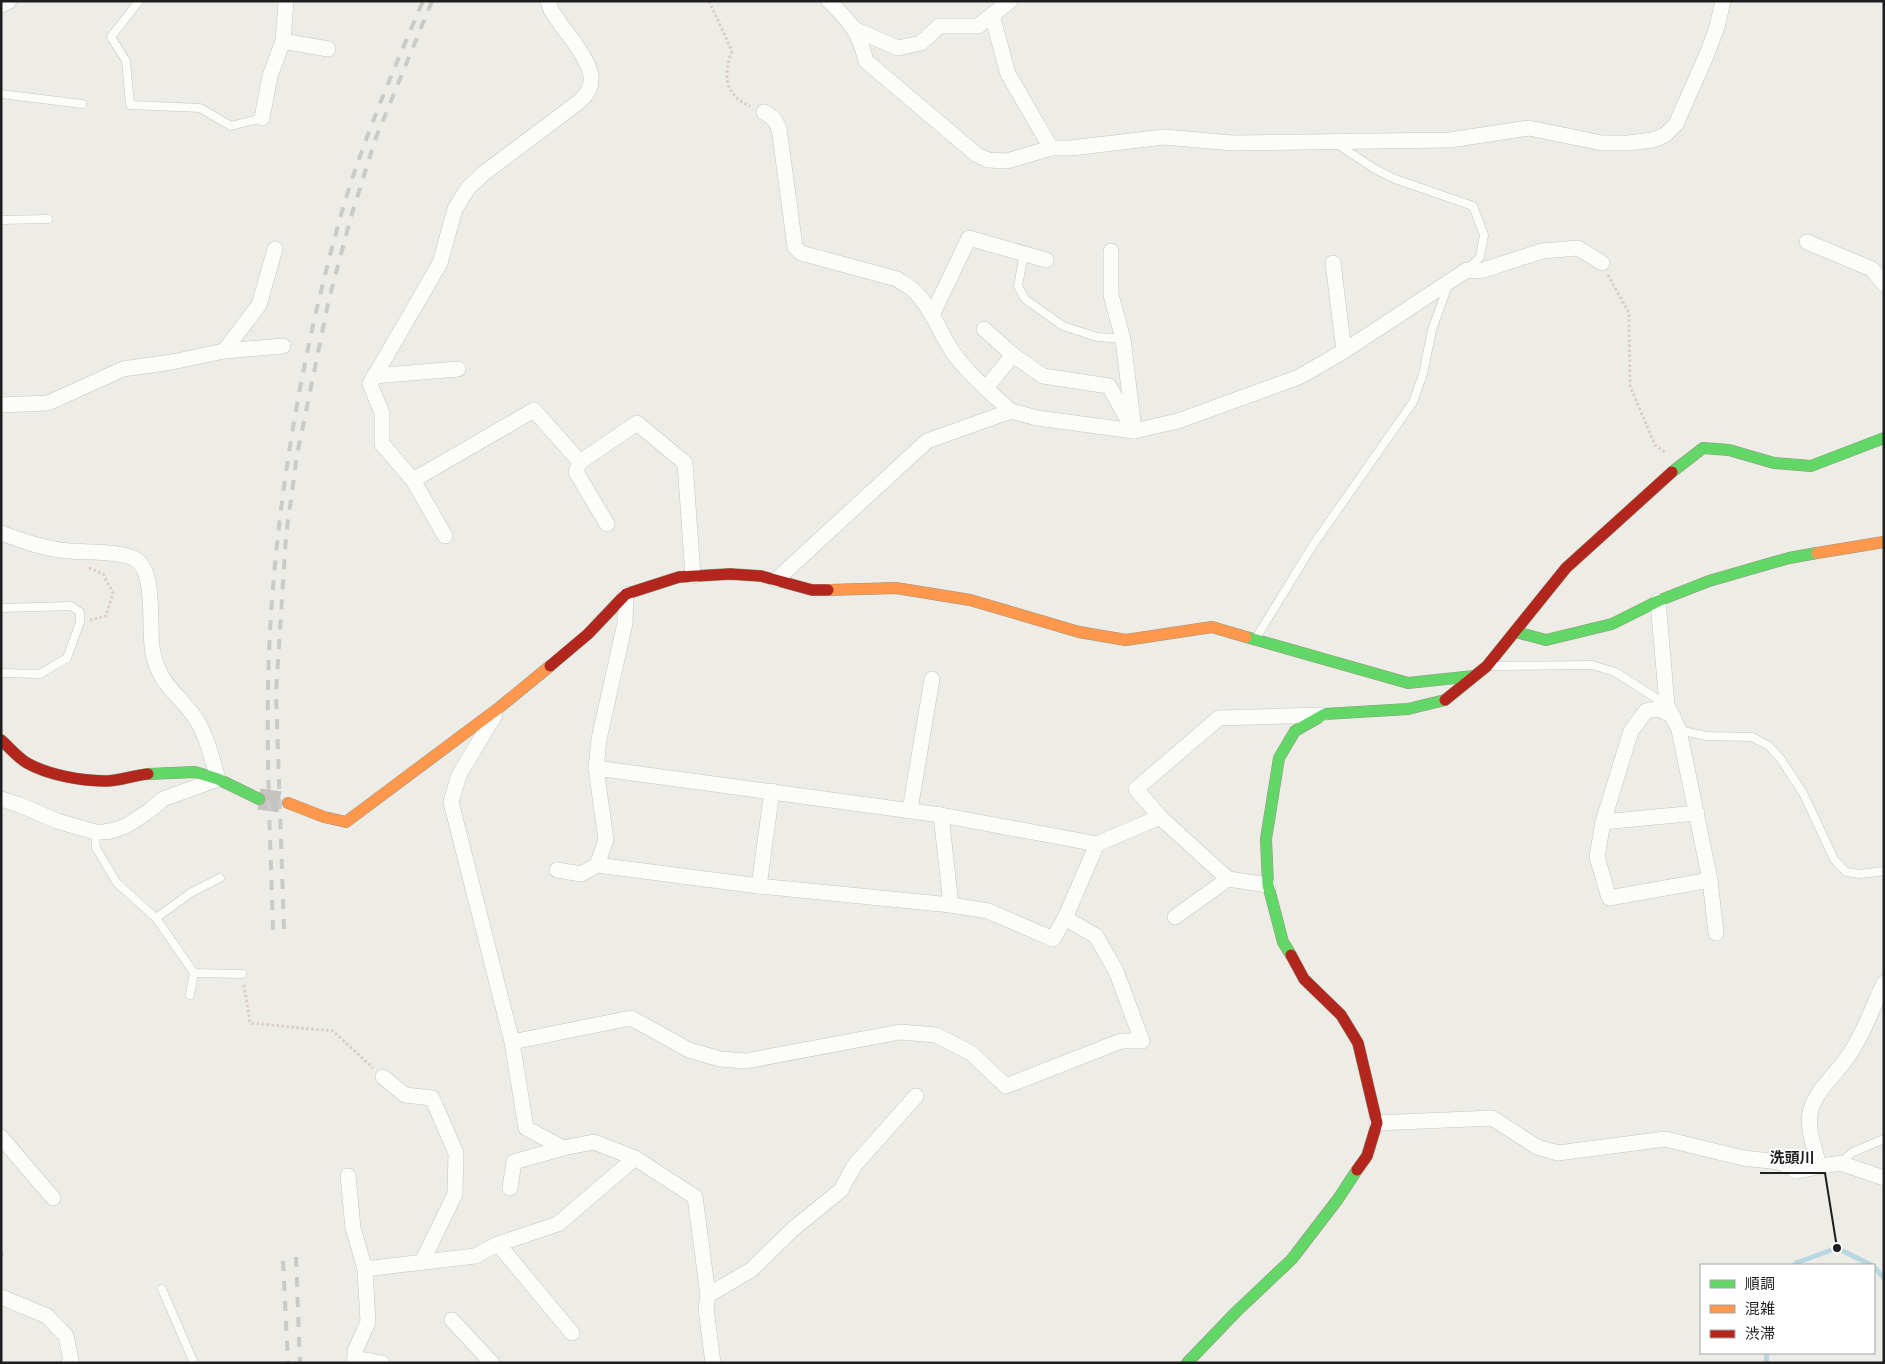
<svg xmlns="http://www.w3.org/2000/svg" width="1885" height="1364" viewBox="0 0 1885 1364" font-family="Quicksand,'Noto Sans JP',sans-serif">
<rect width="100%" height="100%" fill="#edece7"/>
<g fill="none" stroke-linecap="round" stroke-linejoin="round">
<!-- stream -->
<g stroke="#b9d7e1" stroke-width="5">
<polyline points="1794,1265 1796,1263 1837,1248 1871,1265"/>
<polyline points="1874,1267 1884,1278"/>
<polyline points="1766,1363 1767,1353"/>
</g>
<!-- secondary-tunnel -->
<polyline stroke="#c4c3bf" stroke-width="21" stroke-dasharray="21 11" stroke-linecap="butt" points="259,799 288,803"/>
<defs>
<g id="lane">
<polyline points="139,1 111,37 126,61 130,105 200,108 231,126 262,118"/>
<polyline points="1,94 82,104"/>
<polyline points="1337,144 1375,169 1395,179 1473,206 1484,235 1480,257 1468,269"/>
<polyline points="1,220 48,219"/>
<polyline points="1024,253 1018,286 1025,299 1063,326 1097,337 1123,339"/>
<polyline points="1,608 71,606 80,612 80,622 67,658 40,674 1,673"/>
<polyline points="1256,638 1313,545 1413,402 1423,374 1432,330 1448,285"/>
<polyline points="1491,666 1592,665 1615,672 1667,705"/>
<polyline points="1679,730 1706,736 1752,737 1769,746 1780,758 1803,793 1834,859 1846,872 1860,874 1884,871"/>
<polyline points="95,832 96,848 117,883 156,918 194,973 242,974"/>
<polyline points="156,918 192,892 220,878"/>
<polyline points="190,995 194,973"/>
<polyline points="1840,1163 1853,1152 1884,1139"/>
<polyline points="162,1289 194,1363"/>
</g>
<g id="street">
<path d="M829 1C850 22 859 31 866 61L977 155 988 160 1007 161 1051 148H1071L1164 137 1233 143 1450 140 1529 128 1602 143H1628L1653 140 1665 135 1676 124 1707 54 1717 27 1723 1"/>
<polyline points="1,5 9,1"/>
<polyline points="992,15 1008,74 1051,148"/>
<polyline points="854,29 898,48 921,43 939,26 978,26 1010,1"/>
<polyline points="283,41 328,49"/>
<path d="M764 112 774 119 779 128 795 247 801 253 897 279C904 284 913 288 918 295 933 311 940 333 952 351 968 374 990 392 1011 411"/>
<polyline points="262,118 270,76 283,41 286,1"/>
<polyline points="1807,242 1872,269 1884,284"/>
<polyline points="1111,251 1111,295 1123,339 1133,422"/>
<polyline points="1333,263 1344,351"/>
<polyline points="932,315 969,238 1046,260"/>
<polyline points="984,329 1013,355 1043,376 1109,386 1134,431"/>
<polyline points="224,351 259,305 275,249"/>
<polyline points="374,376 458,369"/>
<polyline points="986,388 1013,355"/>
<polyline points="1,405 48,403 123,369 172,362 224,351 283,346"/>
<polyline points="413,480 534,410 580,462"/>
<polyline points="607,524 576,472 580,462 637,423 685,463 693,576"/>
<path d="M1 533C20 540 39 547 60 550 80 553 118 550 135 559 157 571 148 631 153 653 160 686 179 694 196 719 207 736 212 759 218 779L163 799 149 811 126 826 111 831 103 832H95L57 821 20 805 1 799"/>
<path d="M445 536 413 480 382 444V413L370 384 440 263 455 209 468 188 484 173 580 101C602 81 587 62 574 42 566 32 558 21 551 10L548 1"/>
<polyline points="776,580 927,441 1011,411 1037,418 1134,431 1178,421 1299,377 1344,351 1467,270 1480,271 1542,251 1578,248 1602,263"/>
<polyline points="1658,601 1667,705 1679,730 1710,880 1716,933"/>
<polyline points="495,715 459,775 451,802 512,1042 526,1128 563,1148"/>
<polyline points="1673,716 1658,709 1646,711 1631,731 1603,822 1597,857 1609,898 1710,880"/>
<polyline points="596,768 941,815 1097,844 1160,817 1228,879"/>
<polyline points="910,810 932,679"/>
<polyline points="941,815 951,905"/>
<polyline points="1160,817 1136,789 1219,718 1321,715"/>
<polyline points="1603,822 1697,813"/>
<polyline points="597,865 759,886 951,905 988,911 1053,939 1065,918 1097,844"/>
<polyline points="557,870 581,874 597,865 606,840 596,768 599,739 625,623 626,594"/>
<polyline points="759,886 772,791"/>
<polyline points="1175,917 1228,879 1268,885"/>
<polyline points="512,1042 631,1018 689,1050 720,1059 746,1061 900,1032 936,1035 971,1053 1006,1086 1121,1041 1142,1041 1116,971 1096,936 1065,918"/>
<polyline points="383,1077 405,1095 432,1098 456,1153 455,1194 422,1262"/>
<polyline points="1377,1123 1492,1118 1537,1147 1558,1153 1665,1139 1743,1158 1780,1162 1797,1171 1840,1163 1884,1178"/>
<polyline points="1,1137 53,1198"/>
<path d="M1819 1166C1815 1149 1807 1130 1810 1113 1815 1092 1832 1078 1844 1062 1862 1038 1872 1009 1884 983"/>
<polyline points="348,1176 353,1228 365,1269 368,1322 355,1351 355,1363"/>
<polyline points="510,1188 514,1162 563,1148 594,1142 635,1158 695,1197 708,1295 706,1309 713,1363"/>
<polyline points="498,1244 572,1333"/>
<polyline points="365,1269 475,1256 498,1244 558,1224 635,1158"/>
<polyline points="708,1295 751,1270 793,1229 841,1190 854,1166 916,1096"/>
<polyline points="1,1297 47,1316 66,1336 71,1360 69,1363"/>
<polyline points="452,1320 492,1363"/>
<polyline points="355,1358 382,1363"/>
</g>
<g id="fast">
<polyline points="1672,472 1703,448 1729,450 1774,463 1811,466 1884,438"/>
<polyline points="1516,632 1546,640 1612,624 1658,601 1709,581 1789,558 1817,553"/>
<polyline points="1246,637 1408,683 1474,676"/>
<polyline points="148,774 195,772 218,779 259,799"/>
<polyline points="1291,955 1283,942 1268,885 1266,839 1279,758 1295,731 1325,714 1408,709 1445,700"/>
<polyline points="1187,1363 1236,1312 1292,1259 1338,1199 1357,1170"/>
</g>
<g id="slow">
<polyline points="1817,553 1884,542"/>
<polyline points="828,590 896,588 970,600 1079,632 1126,640 1212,627 1246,637"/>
<polyline points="288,803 324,817 346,822 500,707 550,666"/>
</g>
<g id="jam">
<polyline points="550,666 588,634 626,594 679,577 730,574 761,576 812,590 828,590"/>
<polyline points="1445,700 1487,666 1566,568 1672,472"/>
<path d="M1 740C9 747 18 758 27 763 48 775 82 781 106 781 120 781 134 775 148 774"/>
<polyline points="1291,955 1304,979 1341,1015 1358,1043 1377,1123 1367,1156 1357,1170"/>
</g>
</defs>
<!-- lane casing -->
<use href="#lane" stroke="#c5c5c3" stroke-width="9"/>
<!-- street casing -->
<use href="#street" stroke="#c5c5c3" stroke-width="16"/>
<!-- fast casing -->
<use href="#fast" stroke="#94977e" stroke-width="12"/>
<!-- slow casing -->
<use href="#slow" stroke="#94977e" stroke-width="12"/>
<!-- jam casing -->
<use href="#jam" stroke="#94977e" stroke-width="12"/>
<!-- path -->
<g stroke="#dbcdca" stroke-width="3" stroke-dasharray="2.5 2.5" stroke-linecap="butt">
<path d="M709 1 732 51C723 75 724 95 750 106"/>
<polyline points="1608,275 1629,313 1630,386 1655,445 1666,453"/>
<polyline points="89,568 103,574 113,593 106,616 90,620"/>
<polyline points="244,985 250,1023 333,1031 373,1068"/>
<polyline points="1,1255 5,1255"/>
</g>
<!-- lane -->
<use href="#lane" stroke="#fcfcfb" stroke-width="8"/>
<!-- street -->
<use href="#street" stroke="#fcfcfb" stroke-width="15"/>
<!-- fast -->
<use href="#fast" stroke="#63d668" stroke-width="11"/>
<!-- slow -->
<use href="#slow" stroke="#ff974d" stroke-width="11"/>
<!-- jam -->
<use href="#jam" stroke="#b3261e" stroke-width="11"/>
<!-- rail -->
<g stroke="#cacac9" stroke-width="4" stroke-dasharray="10 10" stroke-linecap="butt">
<polyline points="284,929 276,693 286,536 297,455 329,299 351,217 375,140 432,1"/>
<path d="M273 930C270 825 264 719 271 615 280 479 304 346 341 215 362 142 393 71 423 1"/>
<polyline points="296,1257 300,1363"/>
<polyline points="283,1261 288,1363"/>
</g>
</g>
<!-- callouts -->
<path fill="none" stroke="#1e1e1e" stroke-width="2" d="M1837 1248L1825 1173H1760"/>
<circle fill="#1e1e1e" stroke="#fff" stroke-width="2" cx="1837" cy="1248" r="5"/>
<g font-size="15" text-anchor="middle" font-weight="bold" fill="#1e1e1e" stroke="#fff" stroke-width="4" stroke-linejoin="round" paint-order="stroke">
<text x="1792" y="1163">洗頭川</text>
</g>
<!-- border -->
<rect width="1885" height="1364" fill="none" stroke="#1e1e1e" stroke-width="5"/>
<!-- legend -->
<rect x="1700" y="1264" width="175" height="90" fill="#ffffff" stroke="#a5a5a5"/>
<rect x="1710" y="1280" width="25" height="8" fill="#63d668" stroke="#a5a5a5"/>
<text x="1745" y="1289" font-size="15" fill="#1e1e1e">順調</text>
<rect x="1710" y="1305" width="25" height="8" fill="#ff974d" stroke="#a5a5a5"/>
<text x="1745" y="1314" font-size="15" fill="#1e1e1e">混雑</text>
<rect x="1710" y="1330" width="25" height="8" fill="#b3261e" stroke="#a5a5a5"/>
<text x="1745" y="1339" font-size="15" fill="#1e1e1e">渋滞</text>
</svg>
